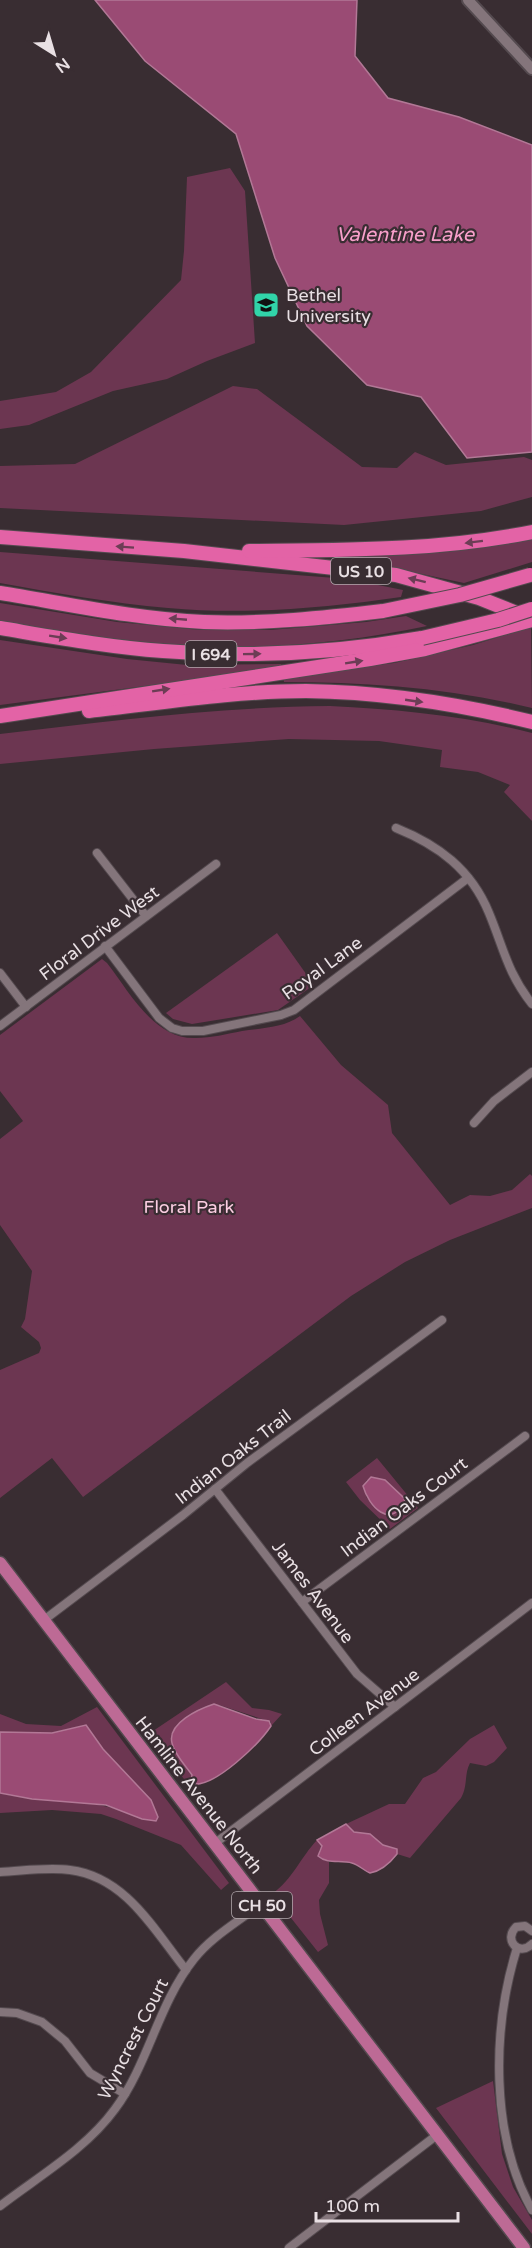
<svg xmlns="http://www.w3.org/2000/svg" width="532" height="2248" viewBox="0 0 532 2248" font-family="'Varela Round',sans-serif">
<rect width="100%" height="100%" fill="#392d32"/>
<!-- green -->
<g fill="#6c3651" fill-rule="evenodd">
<polygon points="230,168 245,191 255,343 207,361 167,379 113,391 29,425 0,429 0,401 56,392 91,372 181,280 184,251 187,177"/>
<polygon points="233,386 257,389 362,467 397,468 415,452 446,465 524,457 532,460 532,497 481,511 344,525 0,508 0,466 75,464"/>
<polygon points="532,539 532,562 464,583 352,559 354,557 446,552"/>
<path d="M0 552 348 579 403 590 401 597C324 608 246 615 168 608 111 603 56 593 0 583Z"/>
<path d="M0 603 117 622 201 630H270L366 622 406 616 427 626C342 644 255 651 168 644 111 640 56 630 0 622Z"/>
<path d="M531 627 532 708C450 688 368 682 284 682L283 676 394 663 473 645Z"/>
<polygon points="0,640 127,659 187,665 281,664 282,668 0,705"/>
<path d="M330 706C397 709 466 716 532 733V821L504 792 510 785 478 772 440 767 442 750 379 741 289 739 154 749 0 764V734C110 721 219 707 330 706Z"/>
<polygon points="277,933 314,985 278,1010 192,1024 173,1019 166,1013"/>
<path d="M102 959 107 963C129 991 154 1040 196 1038 211 1038 227 1034 242 1031 261 1028 284 1028 300 1016L341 1065 388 1105 392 1133 450 1205 470 1195 490 1196 512 1190 530 1174 532 1176V1208L450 1240 405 1262 351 1296 83 1497 52 1458 0 1498V1370L39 1353 41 1348 39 1342 21 1327 25 1319 32 1271 0 1225V1139L23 1121 0 1091V1035Z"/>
<path d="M377 1458 418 1508 390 1529 360 1500 346 1482ZM367 1480 405 1502 399 1510 367 1498 363 1486Z"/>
<polygon points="226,1682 252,1708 269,1710 282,1714 271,1726 271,1722 219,1705 172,1744 192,1776 191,1780 194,1783 200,1784 192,1790 150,1733"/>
<path d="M97 1707 229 1883 221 1890 181 1845 116 1819 101 1814 52 1810 0 1813V1793C40 1803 84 1798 123 1811L103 1749 86 1725 51 1733 0 1732V1714L26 1724 61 1726Z"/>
<path d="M494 1725 507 1748 494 1762 486 1766 470 1763C464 1774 468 1786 461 1798L410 1858 397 1854V1849L383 1845 370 1834 354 1832 346 1824 389 1804H405L423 1778 436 1772 470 1739Z"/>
<path d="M317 1840 322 1846 319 1851 324 1860 329 1862V1883L319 1900 320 1914 328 1945 318 1952 272 1894C292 1880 301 1857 317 1840Z"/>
<polygon points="493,2081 502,2154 513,2187 532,2220 532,2234 436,2108"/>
</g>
<!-- water -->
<g fill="#9a4b74" stroke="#b27896" stroke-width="1.5">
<polygon points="95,0 357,0 355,56 388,98 459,117 532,145 532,452 467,458 421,397 367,385 307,326 275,258 236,134 145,61"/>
<path d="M371 1477 385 1480 404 1498 405 1502C390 1529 369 1507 363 1486Z"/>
<path d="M214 1704 256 1719 269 1721 271 1726C259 1744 216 1786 194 1784L191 1780 192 1775C186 1766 174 1754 172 1743 167 1723 199 1709 214 1704Z"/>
<polygon points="86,1725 103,1749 151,1800 158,1817 156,1821 142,1819 106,1805 32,1799 0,1793 0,1732 52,1733"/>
<path d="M346 1824 354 1832 370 1834 383 1845 397 1849V1854C390 1863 381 1871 370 1873 363 1870 359 1865 352 1863 341 1859 328 1865 318 1856L322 1846 317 1840Z"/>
</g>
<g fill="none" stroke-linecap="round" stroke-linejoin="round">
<defs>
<g id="street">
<path d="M396 828C438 845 471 869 489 913 504 949 507 972 532 1004"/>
<polyline points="97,853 146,916"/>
<polyline points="105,946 159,1018 172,1028 182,1031 203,1031 281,1015 294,1010 468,878"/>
<polyline points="0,973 26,1007"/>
<polyline points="0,1026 216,864"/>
<polyline points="474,1123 494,1101 532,1072"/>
<polyline points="215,1489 357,1674 395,1707"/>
<polyline points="302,1602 525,1436"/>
<polyline points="44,1620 183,1515 247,1463 442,1320"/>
<polyline points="214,1844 532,1603"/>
<path d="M0 1872C23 1871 47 1867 70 1870 126 1877 154 1930 186 1970"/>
<path d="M532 1931 525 1926 516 1927C503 1940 519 1957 532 1944"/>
<path d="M517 1948C492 2028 490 2135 532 2210"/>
<polyline points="0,2012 17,2013 42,2022 65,2041 90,2073 125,2094"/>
<path d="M0 2206C39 2176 86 2149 115 2109 149 2063 158 2004 194 1959 211 1937 239 1921 261 1904"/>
<polyline points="289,2248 437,2135"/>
</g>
<polyline id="secondary" points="468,0 532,69"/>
<polyline id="primary" points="0,1563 524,2248"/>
<g id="highway">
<polyline points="0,537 184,551 396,575 479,598 524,616"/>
<path d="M249 551C344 550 438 551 532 532"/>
<path d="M0 593C68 604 136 619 204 622 264 624 324 618 383 611"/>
<path d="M0 628C54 637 108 647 163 651 250 658 336 653 422 638"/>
<path d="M89 711C161 703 234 691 306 691 381 692 459 704 532 722"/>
<polyline points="0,716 370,659 425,649 532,620"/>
</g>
</defs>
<!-- street casing -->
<use href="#street" stroke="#544a4f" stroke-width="10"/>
<!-- secondary casing -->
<use href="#secondary" stroke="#544a4f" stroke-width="14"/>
<!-- primary casing -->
<use href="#primary" stroke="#544a4f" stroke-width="15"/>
<!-- highway casing -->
<use href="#highway" stroke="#544a4f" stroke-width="16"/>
<!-- street -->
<use href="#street" stroke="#84757b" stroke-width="8"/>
<!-- secondary -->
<use href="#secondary" stroke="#84757b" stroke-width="10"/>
<!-- primary -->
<use href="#primary" stroke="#bd6a95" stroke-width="12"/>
<!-- highway -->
<use href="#highway" stroke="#e363a6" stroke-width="14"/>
<defs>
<g id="highway-bridge">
<polyline points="383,611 460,595 530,575"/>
<polyline points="422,638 498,620 532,609"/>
</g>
</defs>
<!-- highway-bridge casing -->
<use href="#highway-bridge" stroke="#544a4f" stroke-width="16" stroke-linecap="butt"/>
<!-- highway-bridge -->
<use href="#highway-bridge" stroke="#e363a6" stroke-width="14"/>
</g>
<!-- one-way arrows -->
<defs><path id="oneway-solid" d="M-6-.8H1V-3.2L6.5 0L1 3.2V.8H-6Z" transform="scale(1.5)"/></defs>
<g fill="#6c3d55">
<use href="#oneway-solid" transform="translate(474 542) rotate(173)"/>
<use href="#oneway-solid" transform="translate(125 547) rotate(-176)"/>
<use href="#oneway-solid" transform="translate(417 580) rotate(-166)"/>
<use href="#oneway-solid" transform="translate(178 619) rotate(-175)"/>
<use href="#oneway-solid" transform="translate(58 637) rotate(9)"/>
<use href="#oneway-solid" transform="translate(252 654) rotate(-1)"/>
<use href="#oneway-solid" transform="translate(354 662) rotate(-9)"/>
<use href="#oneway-solid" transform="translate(161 690) rotate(-9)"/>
<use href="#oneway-solid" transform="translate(414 701) rotate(8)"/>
</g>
<!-- icons -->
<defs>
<symbol id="university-square" viewBox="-11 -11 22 22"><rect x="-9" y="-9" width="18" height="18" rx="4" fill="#31d4a9" stroke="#392d32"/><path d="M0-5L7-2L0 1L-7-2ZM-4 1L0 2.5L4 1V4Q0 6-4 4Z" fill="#111"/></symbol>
</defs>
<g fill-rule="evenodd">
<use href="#university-square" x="251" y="290" width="30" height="30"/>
</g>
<g text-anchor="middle" stroke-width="4.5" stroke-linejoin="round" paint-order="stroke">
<!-- shield labels -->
<g fill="#392d32" stroke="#b4aaaf" stroke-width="1.5">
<rect x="331" y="558" width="60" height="26" rx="4.5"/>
<rect x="185.5" y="641" width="51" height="26" rx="4.5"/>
<rect x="232" y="1892" width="60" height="26" rx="4.5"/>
</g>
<g font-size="16" font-weight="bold" fill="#e9e0e4">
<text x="361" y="577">US 10</text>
<text x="211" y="660">I 694</text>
<text x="262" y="1911">CH 50</text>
</g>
<!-- poi labels -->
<g font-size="18" fill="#e9e0e4" stroke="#392d32" text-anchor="start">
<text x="286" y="301">Bethel<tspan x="286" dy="21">University</tspan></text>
</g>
<!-- street labels -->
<g font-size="18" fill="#e9e0e4" stroke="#392d32">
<text transform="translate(99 933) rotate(-37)" y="6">Floral Drive West</text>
<text transform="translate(322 968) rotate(-36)" y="6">Royal Lane</text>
<text transform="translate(233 1457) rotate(-38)" y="6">Indian Oaks Trail</text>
<text transform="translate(404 1507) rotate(-37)" y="6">Indian Oaks Court</text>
<text transform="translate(313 1592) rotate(53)" y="6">James Avenue</text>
<text transform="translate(364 1712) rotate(-37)" y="6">Colleen Avenue</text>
<text transform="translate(199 1795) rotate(52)" y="6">Hamline Avenue North</text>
<text transform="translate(133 2039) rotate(-63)" y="6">Wyncrest Court</text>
</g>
<!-- park labels -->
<g font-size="18" fill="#fccee2" stroke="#392d32">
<text x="189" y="1213">Floral Park</text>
</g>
<!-- water labels -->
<g font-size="20" font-style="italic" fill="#f89fca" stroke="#392d32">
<text x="405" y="241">Valentine Lake</text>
</g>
</g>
<!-- north arrow -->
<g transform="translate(54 54) rotate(143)" stroke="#392d32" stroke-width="4.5" paint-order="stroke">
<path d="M0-4.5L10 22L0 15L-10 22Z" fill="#e9e0e4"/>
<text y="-9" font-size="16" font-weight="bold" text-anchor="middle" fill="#e9e0e4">N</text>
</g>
<!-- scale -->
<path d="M316 2212v9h142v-9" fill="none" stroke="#e9e0e4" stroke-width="3"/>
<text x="325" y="2212" font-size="18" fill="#e9e0e4" stroke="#392d32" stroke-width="4.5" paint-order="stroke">100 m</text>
</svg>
